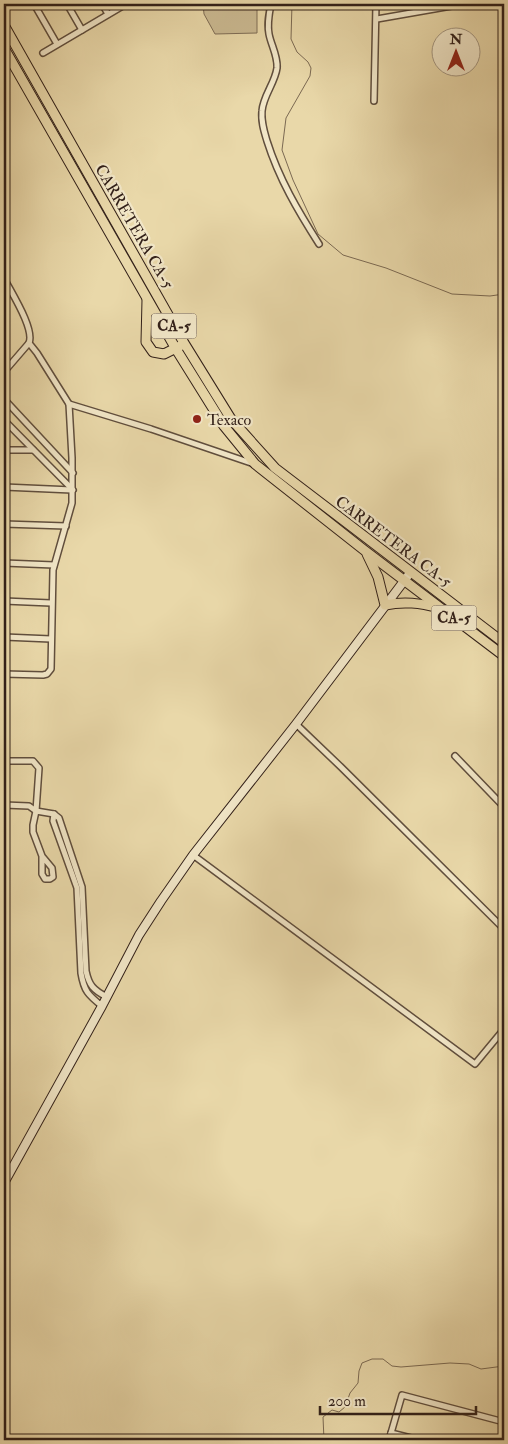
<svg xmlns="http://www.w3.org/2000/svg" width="508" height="1444" viewBox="0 0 508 1444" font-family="'IM FELL Double Pica',serif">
<rect width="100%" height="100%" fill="#e9d8a9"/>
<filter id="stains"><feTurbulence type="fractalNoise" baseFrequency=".004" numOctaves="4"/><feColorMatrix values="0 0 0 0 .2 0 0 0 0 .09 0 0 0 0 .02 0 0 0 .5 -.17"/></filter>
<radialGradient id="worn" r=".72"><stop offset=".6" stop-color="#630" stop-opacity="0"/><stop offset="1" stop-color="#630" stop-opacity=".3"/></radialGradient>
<!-- green -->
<polygon fill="#cab991" stroke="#7e6c55" points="203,4 257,4 257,33 215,34 204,14"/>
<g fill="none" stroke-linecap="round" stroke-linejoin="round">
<!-- stream -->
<g stroke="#7b6952" stroke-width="1">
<polyline points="292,4 291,39 297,52 308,62 311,68 310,76 286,118 282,150 293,180 318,234 343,255 386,268 452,294 490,296 504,294"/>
<polyline points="324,1440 323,1417 332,1410 339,1412 345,1407 350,1393 358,1383 359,1371 362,1363 372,1359 383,1359 392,1366 401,1367 450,1363 469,1364 481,1369 504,1366"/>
</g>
<defs>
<g id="minor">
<polyline points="34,4 57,44"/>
<polyline points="67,4 82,30"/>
<polyline points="102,4 108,14"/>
<path d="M271 4C269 14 267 24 269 34 271 45 278 56 277 68 275 83 263 96 262 111 261 122 264 131 267 141 279 179 298 211 319 244"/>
<polyline points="377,19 463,4"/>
<polyline points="43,53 126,4"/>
<polyline points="374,101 376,4"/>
<path d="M4 278C11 292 35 329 29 343L37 353 69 404 151 429 254 464"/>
<polyline points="4,372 29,343"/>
<polyline points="4,399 73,473"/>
<polyline points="4,420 73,490"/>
<polyline points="4,450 33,450"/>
<polyline points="4,487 72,490"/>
<polyline points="4,524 66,526"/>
<polyline points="4,563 54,565"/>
<polyline points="4,601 51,603"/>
<polyline points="4,637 51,639"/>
<polyline points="4,674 43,675 47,674 51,669 53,570 72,503 72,458 69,404"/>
<polyline points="4,713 6,718 5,805"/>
<polyline points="296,724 341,767 504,929"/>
<polyline points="455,756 504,807"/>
<polyline points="5,761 33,761 39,768 36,811 33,825 33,832 42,856 52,868 53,877 50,879 45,879 42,874 42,856"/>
<path d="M4 805 29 806 36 811 54 814 59 818 82 887 86 971C89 985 93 990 107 997"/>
<path d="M54 814 53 821 77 888 81 973C84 991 88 995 102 1006"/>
<polyline points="193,855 475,1064 504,1029"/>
<polyline points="391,1433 419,1440"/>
<polyline points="389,1440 402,1395 504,1422"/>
</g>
<polyline id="secondary" points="4,1183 102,1006 139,935 161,901 193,855 296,724 410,573"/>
<g id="trunk">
<polyline points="4,25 184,343 231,419 275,468 504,643"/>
<polyline points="4,48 176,349 224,426 255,464 364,550 504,656"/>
<polyline points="147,300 146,342 153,352 164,354 180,346"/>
<path d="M367 554 378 577 385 605C404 601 420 603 439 608"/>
</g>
</defs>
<!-- minor casing -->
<use href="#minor" stroke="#604e3d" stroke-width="8"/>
<!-- secondary casing -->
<use href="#secondary" stroke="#322019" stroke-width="10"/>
<!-- trunk casing -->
<use href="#trunk" stroke="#322019" stroke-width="11"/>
<!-- minor -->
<use href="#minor" stroke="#f1e6c7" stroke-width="5"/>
<!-- secondary -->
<use href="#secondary" stroke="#f1e6c7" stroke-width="8"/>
<!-- trunk -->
<use href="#trunk" stroke="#e9d8a9" stroke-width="9"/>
</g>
<!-- markers -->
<circle fill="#8f2418" stroke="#f1e6c7" stroke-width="2" cx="197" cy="419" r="5"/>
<g text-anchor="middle" stroke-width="4.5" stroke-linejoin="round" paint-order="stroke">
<!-- shield labels -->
<g fill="#f1e6c7" stroke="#6b5b4d" stroke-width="1">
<rect x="151.5" y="313.5" width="45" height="25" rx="4"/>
<rect x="431.5" y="605.5" width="45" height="25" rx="4"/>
</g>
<g font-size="15" font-weight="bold" fill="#322019">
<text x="174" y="331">CA-5</text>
<text x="454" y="623">CA-5</text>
</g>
<!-- street labels -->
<g font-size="16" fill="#322019" stroke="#f1e6c7">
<text transform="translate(135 226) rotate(60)" y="6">CARRETERA CA-5</text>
<text transform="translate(394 541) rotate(37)" y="6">CARRETERA CA-5</text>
</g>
<!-- poi labels -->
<g font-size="16" fill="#322019" stroke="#f1e6c7" text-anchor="start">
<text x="207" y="425">Texaco</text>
</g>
</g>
<!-- margin -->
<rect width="508" height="1444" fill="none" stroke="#e9d8a9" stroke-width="20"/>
<rect x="5" y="5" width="498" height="1434" fill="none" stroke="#322019" stroke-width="2.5"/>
<rect x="10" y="10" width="488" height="1424" fill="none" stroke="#322019"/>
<!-- north arrow -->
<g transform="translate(456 52)"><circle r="24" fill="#f1e6c7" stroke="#a59781"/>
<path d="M0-4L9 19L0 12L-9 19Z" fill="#8f2418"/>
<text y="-8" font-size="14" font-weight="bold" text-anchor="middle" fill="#322019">N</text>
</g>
<!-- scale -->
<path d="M320 1406v8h156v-8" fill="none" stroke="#322019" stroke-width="2.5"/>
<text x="328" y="1406" font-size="15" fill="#322019" stroke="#f1e6c7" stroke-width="4" paint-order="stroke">200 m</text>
<rect width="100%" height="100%" filter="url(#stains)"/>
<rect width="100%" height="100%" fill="url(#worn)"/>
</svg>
